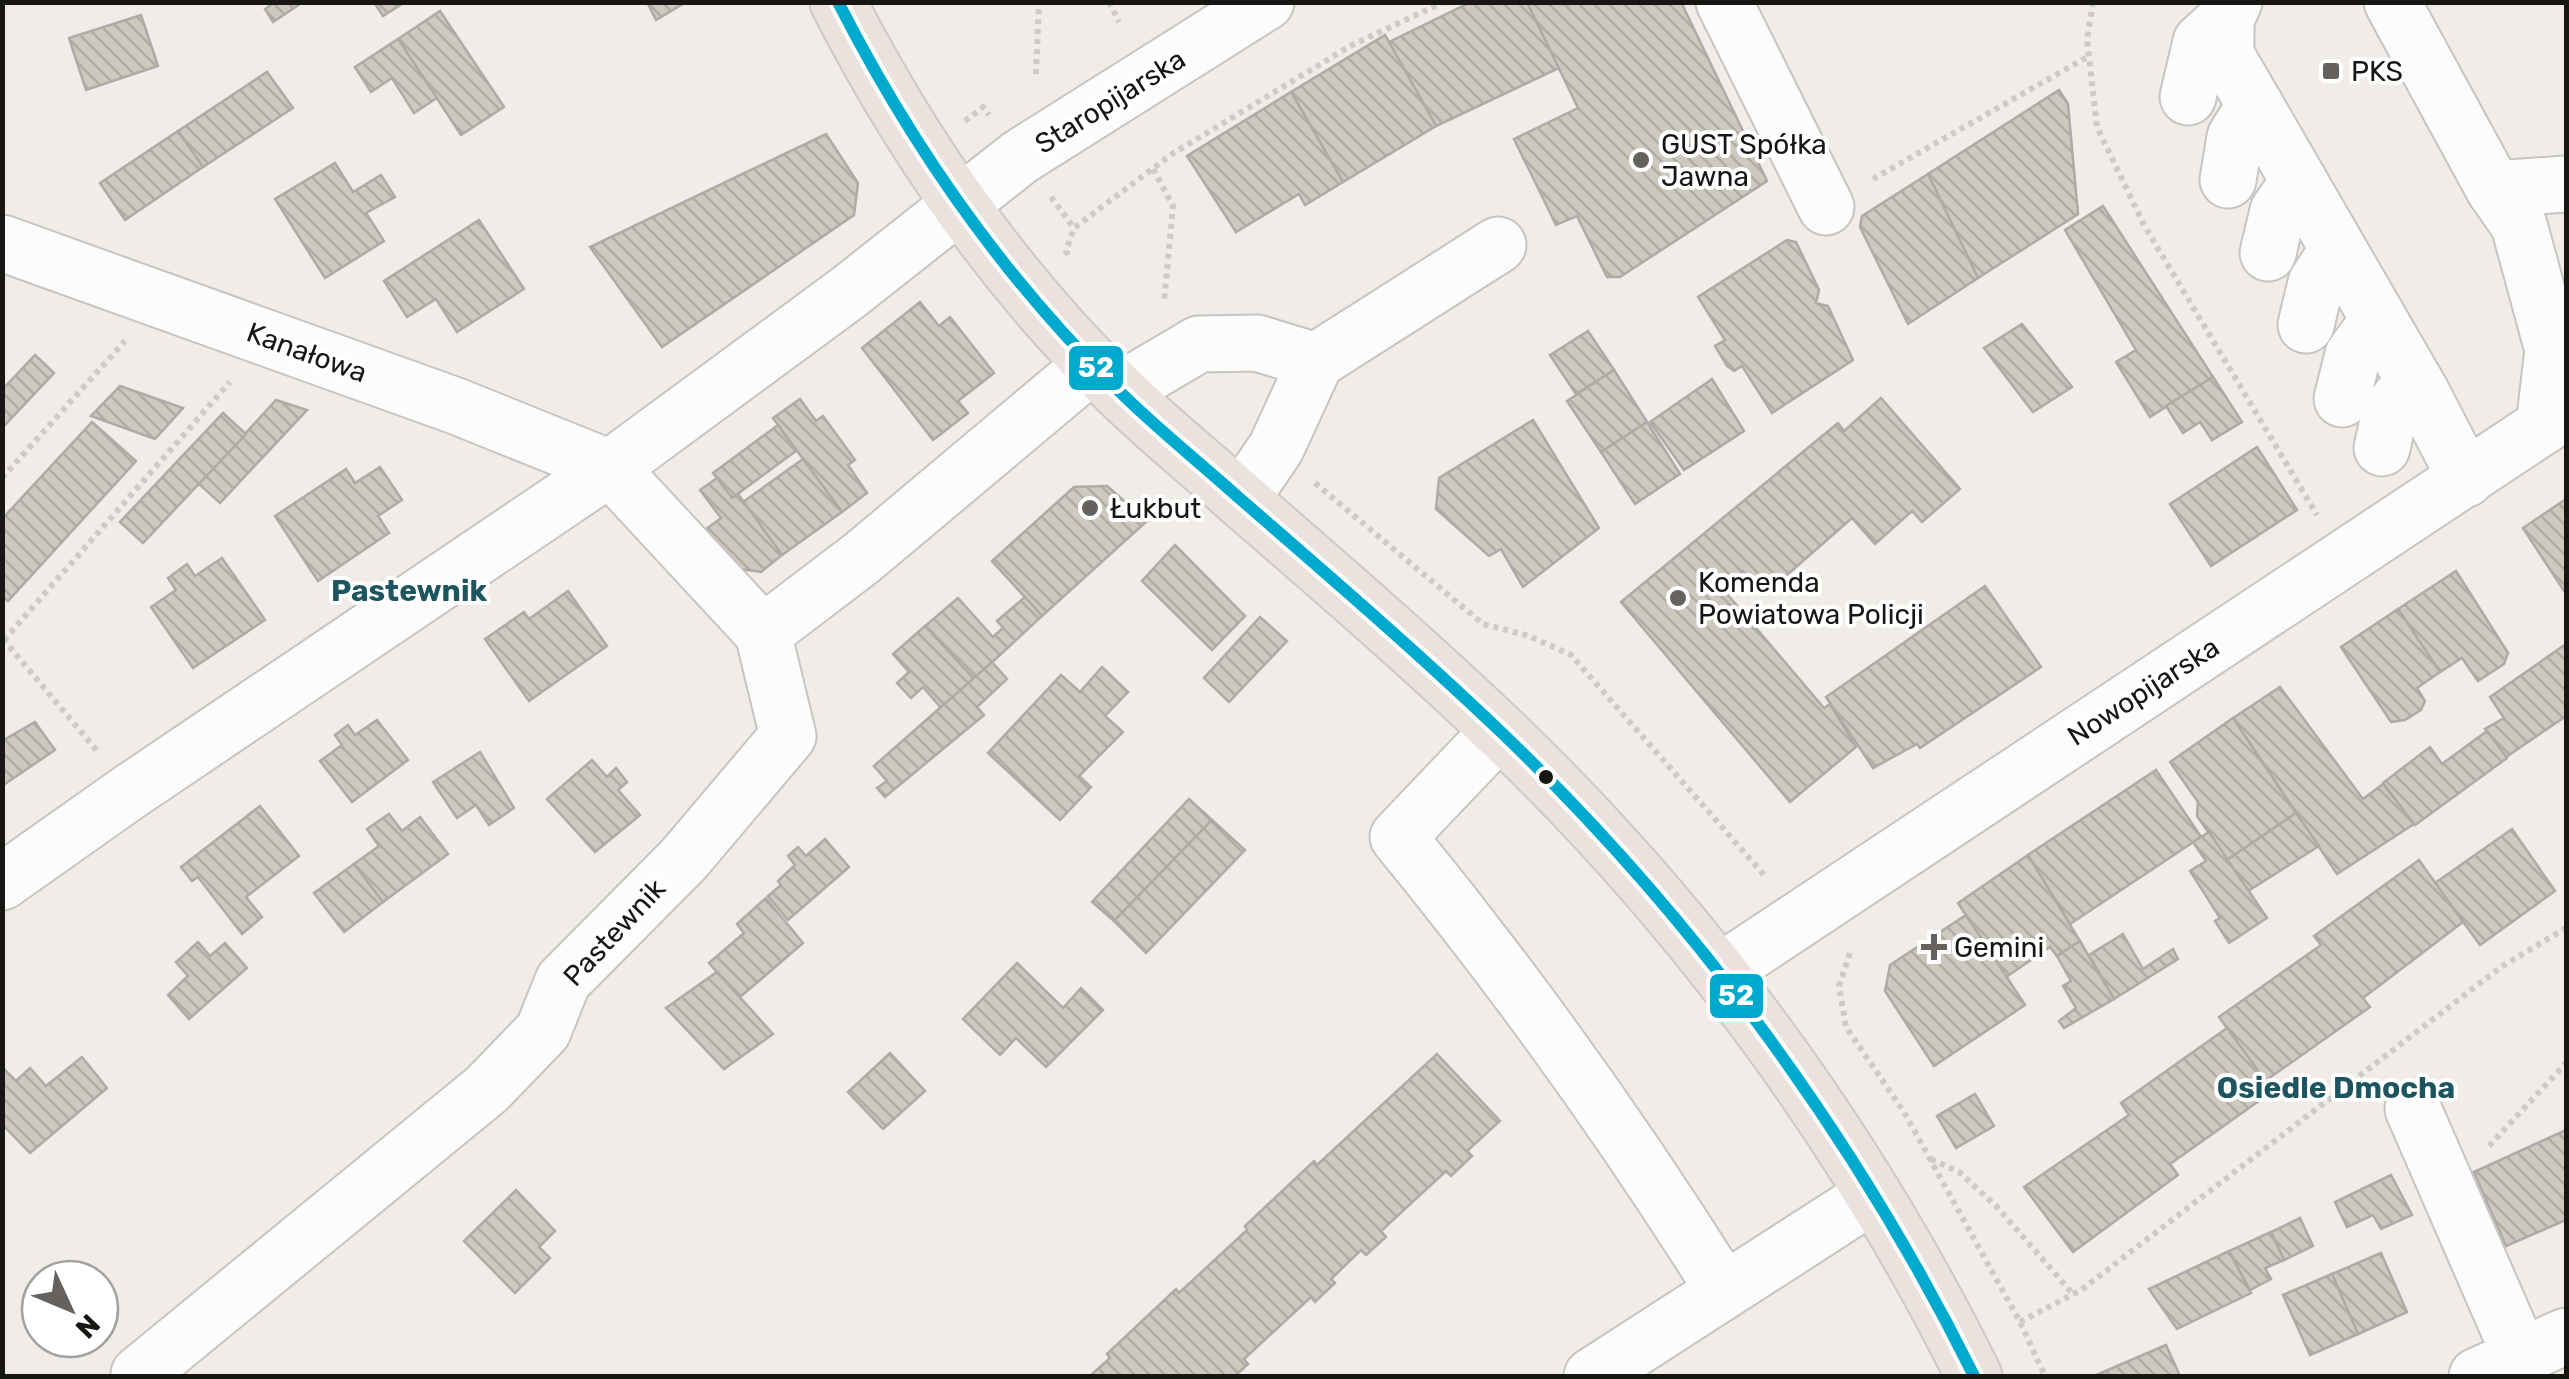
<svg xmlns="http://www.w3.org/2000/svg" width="2569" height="1379" viewBox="0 0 2569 1379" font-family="Rubik,sans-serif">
<defs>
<pattern id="building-back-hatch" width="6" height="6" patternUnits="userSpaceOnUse" patternTransform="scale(2.5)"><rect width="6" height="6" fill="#cdc9be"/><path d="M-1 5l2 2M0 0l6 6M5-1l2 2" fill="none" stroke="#afaca2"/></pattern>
</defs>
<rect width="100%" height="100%" fill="#f0ece8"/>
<!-- building -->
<g fill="url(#building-back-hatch)" stroke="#adaba7" stroke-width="2.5">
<polygon points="275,2 303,2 273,22 265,9"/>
<polygon points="374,2 405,2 383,16"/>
<polygon points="647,2 686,2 656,20"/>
<polygon points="1471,2 1527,2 1559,68 1436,126 1389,42"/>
<polygon points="1527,2 1681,2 1767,181 1620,277 1607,277 1577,216 1556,225 1514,139 1578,108"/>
<polygon points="440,11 504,107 461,135 398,39"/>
<polygon points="141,15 158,66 86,90 69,38"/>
<polygon points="1385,35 1436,126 1343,182 1291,92"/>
<polygon points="398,39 437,98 414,113 392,78 371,92 355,67"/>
<polygon points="267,72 293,108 203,167 178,131"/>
<polygon points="2059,90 2068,104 2078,214 1978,278 1928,174"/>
<polygon points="1291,92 1343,182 1305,205 1299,194 1236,232 1187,156"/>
<polygon points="178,131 203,167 125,220 100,183"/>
<polygon points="826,134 858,183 854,215 662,347 590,247"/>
<polygon points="335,163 353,192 381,175 395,197 366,213 384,241 325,278 275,199"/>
<polygon points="1928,174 1978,278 1908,324 1860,227 1862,216"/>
<polygon points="2103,206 2213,377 2150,417 2116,362 2136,350 2065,230"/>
<polygon points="479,220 524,289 457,332 436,299 407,317 384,281"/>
<polygon points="1787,240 1796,242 1819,290 1816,303 1828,306 1853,360 1772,413 1742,366 1734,371 1727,366 1715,346 1725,340 1698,297"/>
<polygon points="920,302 939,326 950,317 994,373 958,401 968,413 933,440 862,348"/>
<polygon points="2022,324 2072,387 2033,412 1984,348"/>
<polygon points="1588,331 1614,370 1576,394 1550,355"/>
<polygon points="35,355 54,373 2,428 2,390"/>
<polygon points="1614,370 1647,422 1601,452 1567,401"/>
<polygon points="2213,377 2242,422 2212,440 2200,422 2183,433 2166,406"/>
<polygon points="1712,379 1744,431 1684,470 1650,422"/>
<polygon points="120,386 183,408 155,439 91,416"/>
<polygon points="1881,398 1960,489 1922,522 1912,511 1875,544 1852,518 1764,595 1743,571 1722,588 1824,708 1830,704 1856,747 1790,802 1621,602 1838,423 1844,431"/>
<polygon points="800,399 816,421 823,416 855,460 848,465 867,493 842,512 773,418"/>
<polygon points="276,400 307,410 220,503 199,484"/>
<polygon points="223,413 246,434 143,543 120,522"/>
<polygon points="1533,420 1599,528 1523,587 1501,549 1489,556 1436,509 1439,478"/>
<polygon points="92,422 136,461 8,601 2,596 2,519"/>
<polygon points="1647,422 1680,474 1635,504 1601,452"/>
<polygon points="778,425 796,451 732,498 713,473"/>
<polygon points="2257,447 2297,510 2211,566 2170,504"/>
<polygon points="803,459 842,512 782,555 743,502"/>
<polygon points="380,467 402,500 378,516 389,533 318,581 275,516 346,469 355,483"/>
<polygon points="717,478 732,498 738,494 782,555 761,572 741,569 705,530 721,518 700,490"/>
<polygon points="1107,486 1147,521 1042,616 992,561 1074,487"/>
<polygon points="2566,499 2566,590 2564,591 2523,528"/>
<polygon points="1175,545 1245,616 1212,650 1142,581"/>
<polygon points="222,558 265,620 193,668 151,607 176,590 168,578 187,564 195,576"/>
<polygon points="2456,571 2508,653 2504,664 2478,681 2462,658 2440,672 2398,609"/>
<polygon points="1985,586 2041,667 1920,748 1917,744 1873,768 1826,697"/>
<polygon points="568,591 607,646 529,701 485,639 524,612 529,619"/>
<polygon points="1025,597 1042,616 974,679 925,626 958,598 993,637 1003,628 997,621"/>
<polygon points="2398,609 2440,672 2417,688 2425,701 2421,710 2405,720 2391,722 2341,647"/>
<polygon points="1260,617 1287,641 1229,702 1204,678"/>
<polygon points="925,626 974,679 942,709 923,687 911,698 897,683 909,672 893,654"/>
<polygon points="2563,646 2566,651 2566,716 2506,757 2485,729 2504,718 2490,697"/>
<polygon points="992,662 1007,679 977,707 984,715 885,797 877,788 887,781 874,766"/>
<polygon points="1102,667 1128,692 1105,716 1123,732 1079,776 1091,787 1060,820 988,753 1061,675 1080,692"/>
<polygon points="2280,687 2363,799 2383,784 2414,824 2337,874 2233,718"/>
<polygon points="2233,718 2296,813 2227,860 2197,816 2198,802 2170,762"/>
<polygon points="377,720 408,760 352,802 320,761 342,745 335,735 348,725 355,735"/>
<polygon points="35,722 55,750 2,786 2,741"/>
<polygon points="2487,731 2507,758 2415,825 2383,783 2430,747 2442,764"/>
<polygon points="480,752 514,808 489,825 476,805 457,818 433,782"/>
<polygon points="592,760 607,777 616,768 627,782 618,790 640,815 595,852 547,799"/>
<polygon points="2156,770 2201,837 2070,924 2028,855"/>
<polygon points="1189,799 1212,820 1114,921 1092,902"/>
<polygon points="260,806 299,856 246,897 262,917 242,934 198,877 192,881 181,867"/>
<polygon points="2296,813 2319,846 2248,891 2227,860"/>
<polygon points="389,814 402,831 420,817 448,854 383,902 354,864 379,846 367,829"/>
<polygon points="1212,820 1245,850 1146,953 1114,921"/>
<polygon points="2512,829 2555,891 2480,945 2435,883"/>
<polygon points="2209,832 2267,918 2229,943 2215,921 2220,918 2190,871 2206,861 2193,842"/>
<polygon points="825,839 849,867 788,920 768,896 781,885 778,881 795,865 788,856 798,847 806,856"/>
<polygon points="2028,855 2080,941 2057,956 2050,947 2006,977 1958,903"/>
<polygon points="2419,860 2463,922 2363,998 2370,1007 2265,1081 2219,1017 2321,945 2314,936"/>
<polygon points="354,864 383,902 344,932 314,893"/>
<polygon points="766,898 803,943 739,998 709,963 744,933 737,924"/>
<polygon points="1966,915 2025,1005 1934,1066 1885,991 1890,965"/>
<polygon points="2123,934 2143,969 2173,949 2178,959 2114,999 2089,955"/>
<polygon points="2080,941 2114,999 2064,1028 2059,1021 2076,1008 2063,986 2071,981 2057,956"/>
<polygon points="198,942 210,956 225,943 247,968 189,1019 168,995 188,976 176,962"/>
<polygon points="1017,963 1063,1008 1081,988 1103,1010 1046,1067 1016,1038 1000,1055 963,1019"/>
<polygon points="717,972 773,1034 724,1069 666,1008"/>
<polygon points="2227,1028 2273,1091 2170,1164 2178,1175 2073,1252 2024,1187 2129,1115 2121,1103"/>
<polygon points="890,1053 925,1091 883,1129 848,1092"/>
<polygon points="1437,1054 1500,1121 1467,1151 1472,1156 1451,1176 1446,1171 1381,1231 1386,1237 1366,1255 1361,1250 1331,1279 1335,1283 1315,1302 1311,1297 1244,1359 1248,1364 1235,1376 1090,1376 1110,1358 1107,1354 1176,1289 1179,1293 1247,1230 1245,1226 1314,1161 1317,1165"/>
<polygon points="82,1057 107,1088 30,1153 2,1124 2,1067 16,1081 30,1068 46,1086"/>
<polygon points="1975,1094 1994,1126 1956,1148 1937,1116"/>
<polygon points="2566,1130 2566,1220 2506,1246 2474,1172"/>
<polygon points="2391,1175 2412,1215 2381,1229 2373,1215 2347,1227 2335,1202"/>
<polygon points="516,1190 555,1231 539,1247 550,1258 515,1293 464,1241"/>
<polygon points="2300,1218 2313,1246 2284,1260 2271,1232"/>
<polygon points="2271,1232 2284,1260 2265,1268 2271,1279 2250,1290 2229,1251"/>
<polygon points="2229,1251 2251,1293 2177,1329 2149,1289"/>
<polygon points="2381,1253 2407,1312 2358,1334 2332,1274"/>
<polygon points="2332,1274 2358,1334 2310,1355 2283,1295"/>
<polygon points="2166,1345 2180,1376 2094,1376"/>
</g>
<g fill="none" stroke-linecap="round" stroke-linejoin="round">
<defs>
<g id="minor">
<polyline points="1724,2 1826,207"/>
<polyline points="2234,2 2226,19 2226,55 2421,392 2466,479"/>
<polyline points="2392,2 2494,189 2566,184"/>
<polyline points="2188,97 2201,42 2226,19"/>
<polyline points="2228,180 2235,137 2255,105"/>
<polyline points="2494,189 2519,225 2553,350 2544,426"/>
<polyline points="2,243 456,406 610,468 763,633 788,736 684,859 563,981 543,1031 487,1089 139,1374"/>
<polyline points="2268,253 2278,211 2299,181"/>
<polyline points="2306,325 2316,283 2338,249"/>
<polyline points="1119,391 1199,344 1257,343 1316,361"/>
<polyline points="2342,399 2353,355 2379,320"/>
<polyline points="2382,448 2390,411 2414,380"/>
<polyline points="1241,499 1276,448 1316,361 1498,245"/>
<polyline points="763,633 863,557 1093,364"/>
<path d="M1499 731 1398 837C1516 981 1625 1133 1724 1291"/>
<polyline points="2,882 128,793 610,468 849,292 1020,157 1266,2"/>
<polyline points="1720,972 2566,411"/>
<polyline points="2413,1109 2521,1357"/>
<polyline points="1592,1376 1873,1195"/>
<polyline points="2477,1376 2566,1336"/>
</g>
<path id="major" d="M838 2C911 145 1003 277 1117 389 1155 427 1198 461 1238 497 1327 574 1416 651 1501 732 1694 917 1855 1136 1974 1376"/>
</defs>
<!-- minor casing -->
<use href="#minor" stroke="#c7c4c2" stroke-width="59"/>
<!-- major casing -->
<use href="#major" stroke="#cbc9c8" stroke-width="59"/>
<!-- path -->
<g stroke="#cdcbca" stroke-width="6" stroke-dasharray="5 5" stroke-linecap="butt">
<polyline points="1109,2 1119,22"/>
<polyline points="2093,2 2087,39 2097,127 2144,225 2317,515"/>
<polyline points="1036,74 1039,2"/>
<polyline points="965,121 983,107 989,115"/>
<polyline points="1153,169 1173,206 1164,302"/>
<polyline points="1873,179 2089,56"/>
<polyline points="1051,197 1074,228"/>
<polyline points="1068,255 1066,251 1074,228 1172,154 1352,45 1444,2"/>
<polyline points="2,478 125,341"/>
<polyline points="1315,483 1483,624 1529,636 1571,655 1765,876"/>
<polyline points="3,639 98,752"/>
<polyline points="4,640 230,382"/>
<polyline points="1850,953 1839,986 1846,1027 1904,1112 2020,1322 2045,1376"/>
<polyline points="2489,1146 2566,1063"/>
<polyline points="1931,1159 1959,1172 1997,1207 2073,1294"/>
<polyline points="2020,1322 2081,1290 2501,967 2566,928"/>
</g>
<!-- minor -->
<use href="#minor" stroke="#fdfcfc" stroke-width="55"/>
<!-- major -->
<use href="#major" stroke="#ebe1dd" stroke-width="55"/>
<defs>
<path id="bus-1" d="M838 2C911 145 1003 277 1117 389 1155 427 1198 461 1238 497 1327 574 1416 651 1501 732 1694 917 1855 1136 1974 1376"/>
</defs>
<!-- bus-1 casing -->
<use href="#bus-1" stroke="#fff" stroke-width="20"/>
<!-- bus-1 -->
<use href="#bus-1" stroke="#00a9ce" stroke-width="12"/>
</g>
<!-- markers -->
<g fill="#64615e" stroke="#fff" stroke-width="4">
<rect x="2321" y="61" width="20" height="20" rx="5"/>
<circle cx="1641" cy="160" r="10"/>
<circle cx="1090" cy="508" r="10"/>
<circle cx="1678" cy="598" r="10"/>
<path d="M1929 932h10v10h10v10h-10v10h-10v-10h-10v-10h10z"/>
</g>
<circle fill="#181613" stroke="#fff" stroke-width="4" cx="1546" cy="777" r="9"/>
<g text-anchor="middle" stroke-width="8" stroke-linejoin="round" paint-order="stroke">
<!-- poi labels -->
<g font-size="28" fill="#181613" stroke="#fff" text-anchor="start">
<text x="2351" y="81">PKS</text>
<text x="1661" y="154">GUST Spółka<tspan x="1661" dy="32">Jawna</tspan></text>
<text x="1110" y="518">Łukbut</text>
<text x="1698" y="592">Komenda<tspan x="1698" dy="32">Powiatowa Policji</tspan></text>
<text x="1954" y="957">Gemini</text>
</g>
<!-- street labels -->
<g font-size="28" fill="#181613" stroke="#fff">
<text transform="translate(1110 101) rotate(-32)" y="10">Staropijarska</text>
<text transform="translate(307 352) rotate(20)" y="10">Kanałowa</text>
<text transform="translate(2143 691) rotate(-33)" y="10">Nowopijarska</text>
<text transform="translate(614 932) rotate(-47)" y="10">Pastewnik</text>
</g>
<!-- neighbourhood labels -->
<g font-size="30" font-weight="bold" fill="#1c545f" stroke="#fff">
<text x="409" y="601">Pastewnik</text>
<text x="2336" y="1098">Osiedle Dmocha</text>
</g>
</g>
<g stroke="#fff" stroke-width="4">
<rect x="1067" y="344" width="58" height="48" rx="10" fill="#00a9ce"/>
<rect x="1708" y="972" width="57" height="48" rx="10" fill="#00a9ce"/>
</g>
<g font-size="28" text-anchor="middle" font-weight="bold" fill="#fff">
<text x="1096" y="377">52</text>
<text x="1736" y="1005">52</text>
</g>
<!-- border -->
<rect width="2569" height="1379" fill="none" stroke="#181613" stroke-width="10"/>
<!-- north arrow -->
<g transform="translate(70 1309) rotate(134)"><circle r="48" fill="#ffffff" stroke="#a3a2a1" stroke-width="2.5"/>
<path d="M0-8L18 38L0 25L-18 38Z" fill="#64615e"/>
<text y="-15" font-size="28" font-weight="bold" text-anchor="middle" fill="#181613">N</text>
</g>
</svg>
